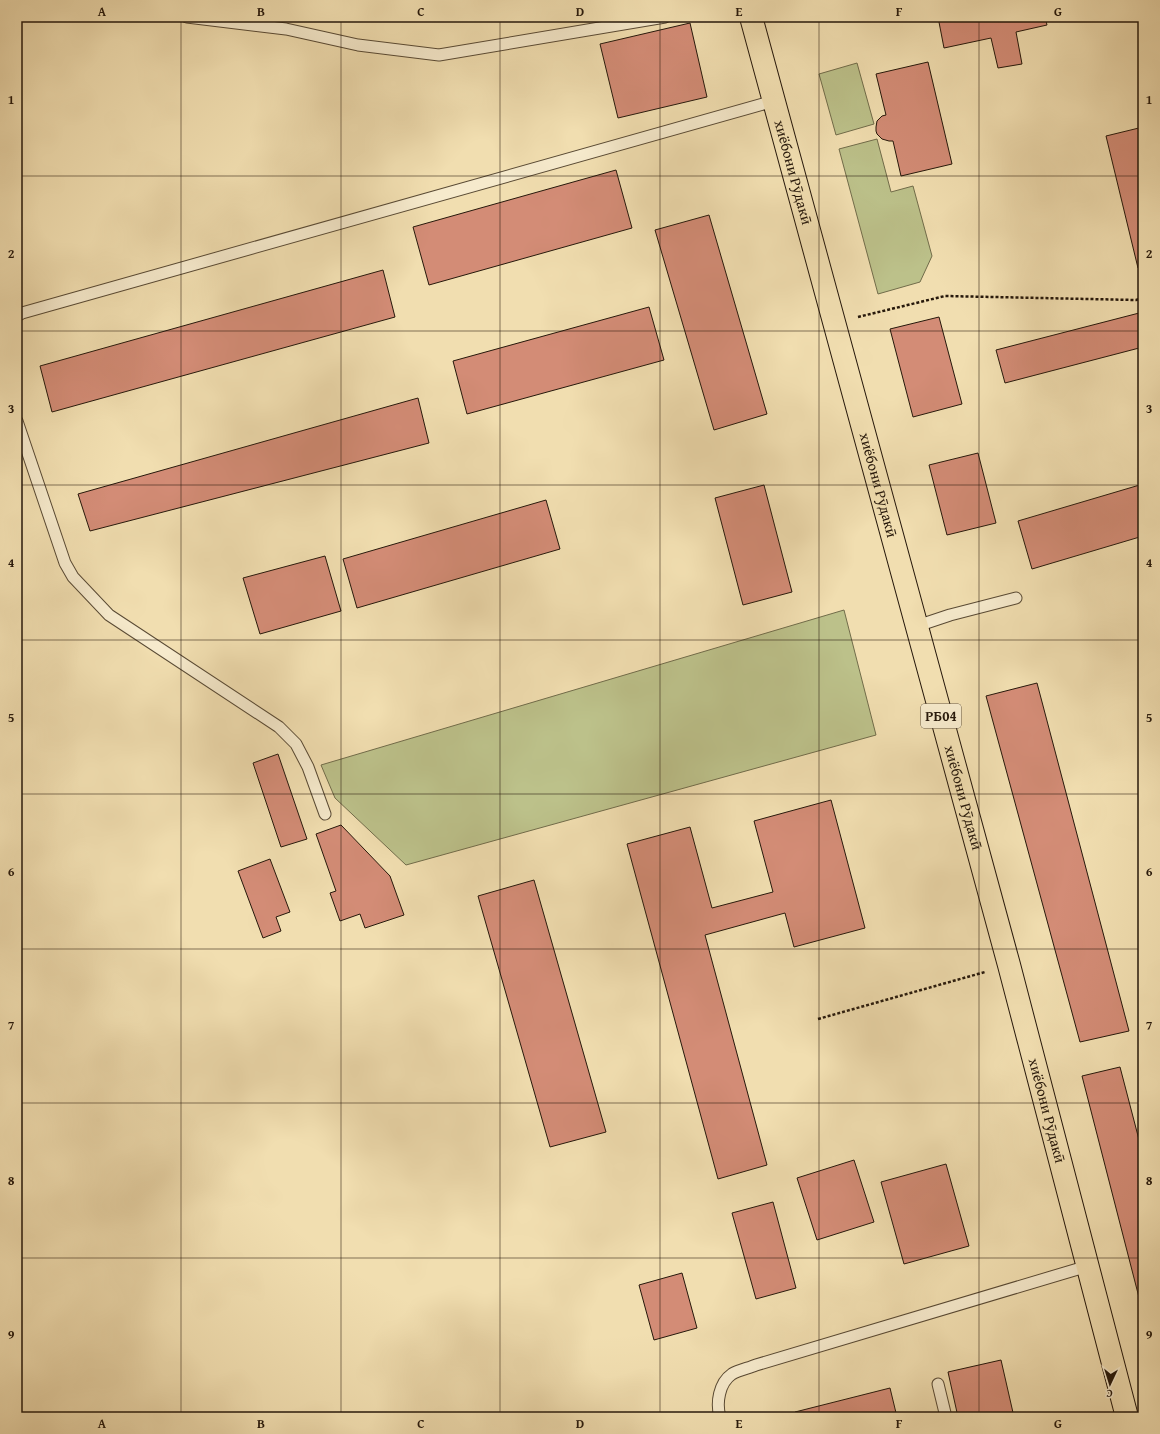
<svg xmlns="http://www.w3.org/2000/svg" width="1160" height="1434" viewBox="0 0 1160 1434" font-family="'Gentium Book Plus',serif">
<rect width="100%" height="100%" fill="#f1deb0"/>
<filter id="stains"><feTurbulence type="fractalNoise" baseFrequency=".005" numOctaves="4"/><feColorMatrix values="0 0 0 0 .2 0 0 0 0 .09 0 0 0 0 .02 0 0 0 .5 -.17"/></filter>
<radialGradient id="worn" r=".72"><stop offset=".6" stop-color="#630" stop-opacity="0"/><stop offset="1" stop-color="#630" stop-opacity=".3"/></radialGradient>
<!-- green -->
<g fill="#bcc18a" stroke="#716c4a">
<polygon points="857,63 874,124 836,135 819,74"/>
<polygon points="877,139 891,192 913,186 932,256 920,282 878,294 839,149"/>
<polygon points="844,610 876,735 406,865 335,798 321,765"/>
</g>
<!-- building -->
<g fill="#d38c76" stroke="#26180b">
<polygon points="938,17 1045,17 1047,25 1016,32 1022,64 998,68 991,38 944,48"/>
<polygon points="690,23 707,97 618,118 600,44"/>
<polygon points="928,62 952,164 901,176 893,141 889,141 882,139 877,134 876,131 876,127 877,121 882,116 886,115 876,74"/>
<polygon points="1143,127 1143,266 1138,268 1106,136"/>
<polygon points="616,170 632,228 429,285 413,227"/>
<polygon points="709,215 767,414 714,430 655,230"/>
<polygon points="383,270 395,317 52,412 40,366"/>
<polygon points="649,307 664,360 467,414 453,361"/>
<polygon points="1143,312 1143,347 1005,383 996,350"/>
<polygon points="939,317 962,404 913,417 890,329"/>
<polygon points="418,398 429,443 90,531 78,494"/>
<polygon points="978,453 996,523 947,535 929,465"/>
<polygon points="1143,484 1143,536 1032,569 1018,521"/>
<polygon points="764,485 792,592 743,605 715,498"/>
<polygon points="546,500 560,549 357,608 343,559"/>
<polygon points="325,556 341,611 260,634 243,578"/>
<polygon points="1037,683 1129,1031 1080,1042 986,696"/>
<polygon points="278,754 307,839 281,847 253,763"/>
<polygon points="831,800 865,928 794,947 785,913 705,935 767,1165 718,1179 627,844 690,827 712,908 773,892 754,821"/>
<polygon points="341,825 390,876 404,915 365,928 360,914 340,921 330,893 336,891 316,834"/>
<polygon points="270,859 290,912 276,917 281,931 263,938 238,871"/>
<polygon points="534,880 606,1132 550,1147 478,896"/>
<polygon points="1120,1067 1143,1155 1143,1313 1082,1076"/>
<polygon points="854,1160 874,1222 817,1240 797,1178"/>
<polygon points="946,1164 969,1246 904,1264 881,1182"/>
<polygon points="773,1202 796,1288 756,1299 732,1213"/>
<polygon points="682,1273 697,1328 654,1340 639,1285"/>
<polygon points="1001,1360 1014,1417 958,1417 948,1372"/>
<polygon points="890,1388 897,1417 796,1417 795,1412"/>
</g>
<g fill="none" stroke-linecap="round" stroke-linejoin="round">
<defs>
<g id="lane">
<polyline points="187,17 286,29 358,45 439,55 665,17"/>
<polyline points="17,316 22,313 774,101"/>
<polyline points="17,421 65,563 73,577 109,615 279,727 296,744 308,767 325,814"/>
<polyline points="917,626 950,615 1016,598"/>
<polyline points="938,1384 946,1417"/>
<path d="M720 1417C716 1403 719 1383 732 1374 739 1370 749 1368 756 1365L1088 1266"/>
</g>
<g id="primary">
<path id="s1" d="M751 17 1009 965 1127 1417"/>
</g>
</defs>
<!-- lane casing -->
<use href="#lane" stroke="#594a34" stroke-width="13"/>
<!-- primary casing -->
<use href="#primary" stroke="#26180b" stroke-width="24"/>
<!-- path -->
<g stroke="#26180b" stroke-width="2.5" stroke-dasharray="3 2" stroke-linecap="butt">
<polyline points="858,317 945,296 1136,300 1143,298"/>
<polyline points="818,1019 985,972"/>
</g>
<!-- lane -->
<use href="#lane" stroke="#f6eacc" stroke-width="11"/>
<!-- primary -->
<use href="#primary" stroke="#f1deb0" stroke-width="22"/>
</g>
<!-- grid -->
<path fill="none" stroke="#26180b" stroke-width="1" stroke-opacity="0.55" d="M181 17V1417M341 17V1417M500 17V1417M660 17V1417M819 17V1417M979 17V1417M17 176H1143M17 331H1143M17 485H1143M17 640H1143M17 794H1143M17 949H1143M17 1103H1143M17 1258H1143"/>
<g text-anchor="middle" stroke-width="3" stroke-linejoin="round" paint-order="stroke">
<!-- shield labels -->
<rect fill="#f6eacc" stroke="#645745" stroke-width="1" x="921" y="704" width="40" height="24" rx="3"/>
<g font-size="14" font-weight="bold" fill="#26180b">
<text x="941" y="721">РБ04</text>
</g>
<!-- street labels -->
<g font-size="15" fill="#26180b" stroke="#f6eacc">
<text dy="5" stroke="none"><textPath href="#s1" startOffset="161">хиёбони Рӯдакӣ</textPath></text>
<text dy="5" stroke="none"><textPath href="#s1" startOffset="485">хиёбони Рӯдакӣ</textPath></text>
<text dy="5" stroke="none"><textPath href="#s1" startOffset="809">хиёбони Рӯдакӣ</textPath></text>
<text dy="5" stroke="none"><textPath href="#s1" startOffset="1133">хиёбони Рӯдакӣ</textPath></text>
</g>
</g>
<!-- margin -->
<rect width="1160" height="1434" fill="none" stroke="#f1deb0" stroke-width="44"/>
<!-- north arrow -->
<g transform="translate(1110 1384) rotate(184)" stroke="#f6eacc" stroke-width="3" paint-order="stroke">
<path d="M0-3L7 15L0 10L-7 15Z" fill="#26180b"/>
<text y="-6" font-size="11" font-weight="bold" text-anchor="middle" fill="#26180b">С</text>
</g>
<rect x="22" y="22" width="1116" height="1390" fill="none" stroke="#26180b" stroke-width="1.5"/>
<g font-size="13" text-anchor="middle" font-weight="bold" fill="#26180b">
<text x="102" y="16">A</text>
<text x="261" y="16">B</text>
<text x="421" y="16">C</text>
<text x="580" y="16">D</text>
<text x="739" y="16">E</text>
<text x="899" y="16">F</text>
<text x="1058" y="16">G</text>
<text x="11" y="104">1</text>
<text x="1149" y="104">1</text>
<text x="11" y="258">2</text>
<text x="1149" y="258">2</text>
<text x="11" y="413">3</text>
<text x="1149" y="413">3</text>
<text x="11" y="567">4</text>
<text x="1149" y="567">4</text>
<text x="11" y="722">5</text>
<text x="1149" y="722">5</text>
<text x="11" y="876">6</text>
<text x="1149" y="876">6</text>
<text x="11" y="1030">7</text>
<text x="1149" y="1030">7</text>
<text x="11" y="1185">8</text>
<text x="1149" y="1185">8</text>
<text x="11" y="1339">9</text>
<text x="1149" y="1339">9</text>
<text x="102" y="1428">A</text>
<text x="261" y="1428">B</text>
<text x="421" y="1428">C</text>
<text x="580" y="1428">D</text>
<text x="739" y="1428">E</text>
<text x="899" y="1428">F</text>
<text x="1058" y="1428">G</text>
</g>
<rect width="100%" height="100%" filter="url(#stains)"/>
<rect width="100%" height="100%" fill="url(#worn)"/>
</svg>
